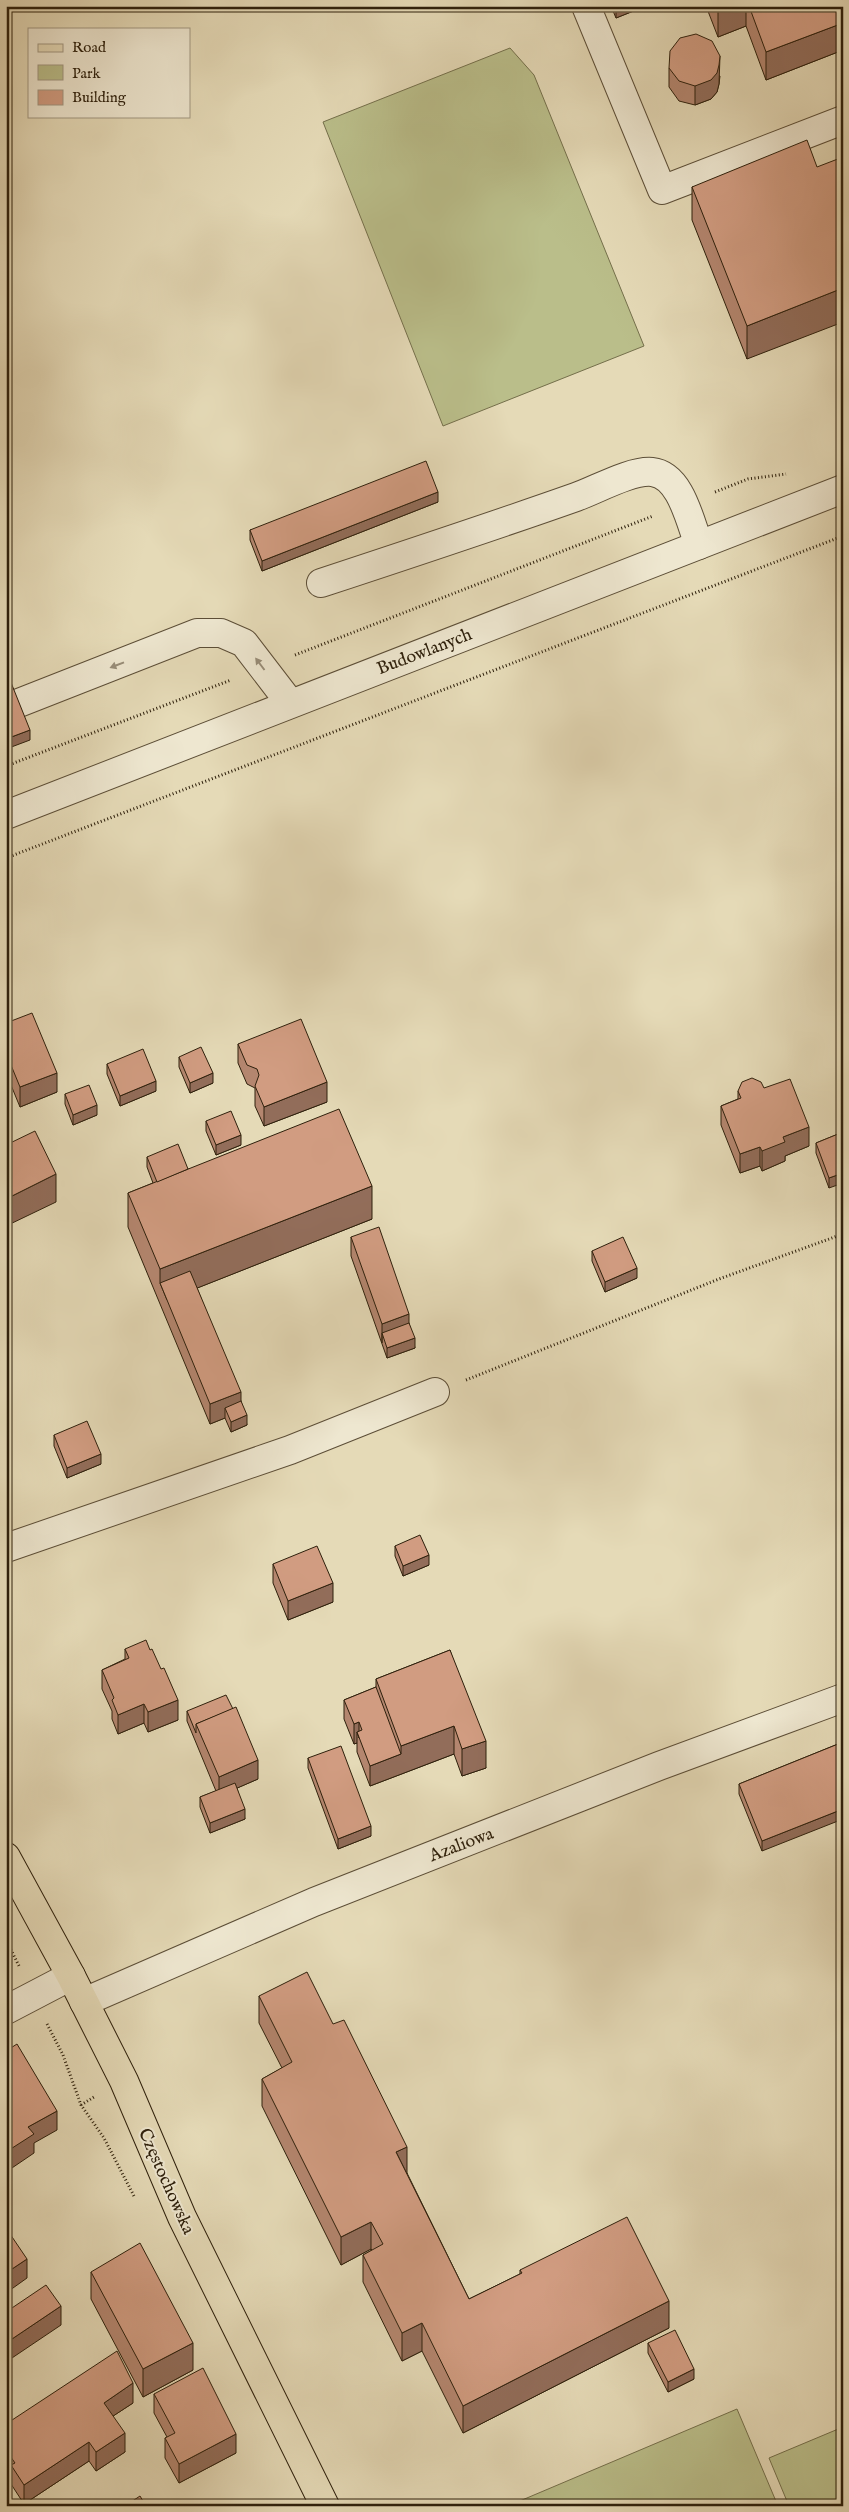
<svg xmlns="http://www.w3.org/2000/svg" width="849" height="2512" viewBox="0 0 849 2512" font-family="'IM FELL English',serif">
<rect width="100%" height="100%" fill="#e5dab7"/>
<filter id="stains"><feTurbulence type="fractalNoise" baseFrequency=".004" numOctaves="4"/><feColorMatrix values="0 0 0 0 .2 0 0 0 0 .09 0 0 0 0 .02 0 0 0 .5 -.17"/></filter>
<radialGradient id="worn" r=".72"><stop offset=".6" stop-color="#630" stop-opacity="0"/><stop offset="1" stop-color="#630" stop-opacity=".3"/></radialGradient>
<!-- green -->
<g fill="#babe8a" stroke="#746f4b">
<polygon points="510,48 534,75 644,346 443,426 323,122"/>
<polygon points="737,2409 778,2506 508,2506"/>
<polygon points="843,2427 843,2506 789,2506 769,2458"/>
</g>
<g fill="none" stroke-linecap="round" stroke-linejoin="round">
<defs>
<g id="minor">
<polyline points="586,6 662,190 843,120"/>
<path d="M321 583C406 555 491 527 576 497 596 490 631 470 652 472 681 475 690 522 699 545"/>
<polyline points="6,708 197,633 221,633 244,643 290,703"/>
<polyline points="6,815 843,489"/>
<polyline points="6,1548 290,1450 435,1392"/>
<polyline points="84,2002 314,1902 659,1766 843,1698"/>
<polyline points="6,2010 71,1976"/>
</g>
<polyline id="major" points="6,1857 71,1976 124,2081 182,2217 325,2506"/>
</defs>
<!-- minor casing -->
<use href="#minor" stroke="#5c4e37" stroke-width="30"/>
<!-- major casing -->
<use href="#major" stroke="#2e200c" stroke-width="30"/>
<!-- path -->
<g stroke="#2e200c" stroke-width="3" stroke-dasharray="1 2.5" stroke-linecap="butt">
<polyline points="715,492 748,479 786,474"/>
<polyline points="295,655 653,516"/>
<polyline points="6,766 231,680"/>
<polyline points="6,858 843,536"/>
<polyline points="466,1380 719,1279 843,1234"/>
<polyline points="6,1940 19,1966"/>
<polyline points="47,2024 63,2055 81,2105 104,2138 135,2198"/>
<polyline points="81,2105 94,2097"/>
</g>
<!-- minor -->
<use href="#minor" stroke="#eee7d0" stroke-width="28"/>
<!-- major -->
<use href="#major" stroke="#e5dab7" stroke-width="28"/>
</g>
<!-- wall -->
<g fill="#b4866f" stroke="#2e200c">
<polygon points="611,6 646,6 616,18"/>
<polygon points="706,6 843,6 843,50 766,80 746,26 718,37"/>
<polygon points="669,68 720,76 719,84 717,92 711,99 695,105 679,101 669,87"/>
<polygon points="817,167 747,359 692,220 692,187"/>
<polygon points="438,502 262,571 250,540 250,530"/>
<polygon points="6,1023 57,1092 20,1107 6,1073"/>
<polygon points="238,1044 327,1102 264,1126 255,1106 255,1088 247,1084 238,1063"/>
<polygon points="179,1057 213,1083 190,1093 179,1067"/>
<polygon points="107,1064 156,1091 120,1106 107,1074"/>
<polygon points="764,1088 809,1146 785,1156 785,1161 762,1171 760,1166 740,1173 721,1125 721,1106 738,1099 738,1091"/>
<polygon points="65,1094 97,1115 73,1125 65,1104"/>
<polygon points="206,1121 241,1145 216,1155 206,1131"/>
<polygon points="843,1132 829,1188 816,1153 816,1143"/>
<polygon points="147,1157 188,1169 372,1219 197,1288 241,1401 247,1425 231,1432 225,1418 210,1424 128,1227 128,1193 153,1183 147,1167"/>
<polygon points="351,1237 409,1323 415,1348 387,1358 351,1256"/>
<polygon points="592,1251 637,1278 605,1292 592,1261"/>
<polygon points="54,1435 101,1464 67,1478 54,1446"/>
<polygon points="395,1546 429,1565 403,1576 395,1556"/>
<polygon points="273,1564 333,1602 288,1620 273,1583"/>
<polygon points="125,1649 178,1720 148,1732 144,1723 118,1734 112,1719 112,1711 102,1689 102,1670 125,1659"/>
<polygon points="450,1650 486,1768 462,1776 454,1754 370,1786 357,1752 357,1743 354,1744 344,1719 344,1700 376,1687 376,1679"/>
<polygon points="187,1711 258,1779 237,1788 245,1819 210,1833 200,1807 200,1797 216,1791 187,1721"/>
<polygon points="843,1742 762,1851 739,1794 739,1784"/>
<polygon points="308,1758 371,1836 338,1849 308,1768"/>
<polygon points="259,1996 407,2173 469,2299 520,2274 520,2270 669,2328 463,2433 422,2351 402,2361 363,2282 363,2255 372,2250 371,2249 341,2265 262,2106 262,2079 282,2068 259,2023"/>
<polygon points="91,2272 193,2370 143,2397 91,2299"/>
<polygon points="648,2343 694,2379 668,2392 648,2353"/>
<polygon points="154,2394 236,2453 179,2483 165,2458 165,2438 167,2437 154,2413"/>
<polygon points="133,2403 113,2416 125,2452 96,2471 89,2461 24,2504 11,2484 11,2476 6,2469 6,2424"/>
</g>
<!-- shaded-wall -->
<g fill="#926d5a" stroke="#2e200c">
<polygon points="616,6 646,6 616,18"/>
<polygon points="718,6 746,6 746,26 718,37"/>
<polygon points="843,23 843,50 766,80 766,52"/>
<polygon points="720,56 719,84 717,92 711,99 695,105 695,86"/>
<polygon points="843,288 843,322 747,359 747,326"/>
<polygon points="438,492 438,502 262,571 262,561"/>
<polygon points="30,730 30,740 6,749 6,739"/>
<polygon points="57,1073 57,1092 20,1107 20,1087"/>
<polygon points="213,1073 213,1083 190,1093 190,1083"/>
<polygon points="156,1081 156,1091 120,1106 120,1096"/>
<polygon points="327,1082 327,1102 264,1126 264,1107"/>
<polygon points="97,1105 97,1115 73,1125 73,1115"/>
<polygon points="809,1127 809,1146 785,1156 785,1161 762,1171 762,1151 783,1137"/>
<polygon points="241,1135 241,1145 216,1155 216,1145"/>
<polygon points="760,1147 760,1166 740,1173 740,1154"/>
<polygon points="843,1173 843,1183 829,1188 829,1178"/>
<polygon points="56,1174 56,1202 6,1226 6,1199"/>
<polygon points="372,1186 372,1219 167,1300 160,1283 160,1269"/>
<polygon points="637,1268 637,1278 605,1292 605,1282"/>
<polygon points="409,1314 409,1333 382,1333 382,1343 382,1324"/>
<polygon points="415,1338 415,1348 387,1358 387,1348"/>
<polygon points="241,1392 241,1411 225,1408 225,1418 210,1424 210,1404"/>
<polygon points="247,1415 247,1425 231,1432 231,1422"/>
<polygon points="101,1454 101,1464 67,1478 67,1468"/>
<polygon points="429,1555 429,1565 403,1576 403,1566"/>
<polygon points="333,1583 333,1602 288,1620 288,1601"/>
<polygon points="178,1700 178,1720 148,1732 148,1712"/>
<polygon points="144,1704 144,1723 118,1734 118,1715"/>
<polygon points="359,1722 359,1738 357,1732 357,1743 354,1744 354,1724"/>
<polygon points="454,1726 454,1754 370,1786 370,1766 401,1754 401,1746"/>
<polygon points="486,1741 486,1768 462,1776 462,1749"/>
<polygon points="258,1760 258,1779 219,1796 219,1777"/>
<polygon points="245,1809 245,1819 210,1833 210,1823"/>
<polygon points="843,1809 843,1819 762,1851 762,1841"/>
<polygon points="371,1826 371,1836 338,1849 338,1839"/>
<polygon points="57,2111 57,2130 34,2143 34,2153 6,2172 6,2152 28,2127"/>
<polygon points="407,2147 407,2174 396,2152"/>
<polygon points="371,2222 371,2249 341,2265 341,2237"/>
<polygon points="27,2259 27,2278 6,2293 6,2273"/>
<polygon points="669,2301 669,2328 463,2433 463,2406"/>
<polygon points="61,2306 61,2325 6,2362 6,2343"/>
<polygon points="422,2323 422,2351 402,2361 402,2333"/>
<polygon points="193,2343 193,2370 143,2397 143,2369"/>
<polygon points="694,2369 694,2379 668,2392 668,2382"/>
<polygon points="133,2383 133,2403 104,2422 104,2403"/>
<polygon points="125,2433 125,2452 96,2471 96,2452"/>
<polygon points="236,2434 236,2453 179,2483 179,2464"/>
<polygon points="89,2442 89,2461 24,2504 24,2485"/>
</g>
<!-- building -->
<g fill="#d19c81" stroke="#2e200c">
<polygon points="749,6 843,6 843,23 766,52"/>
<polygon points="696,34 712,41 720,56 719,65 717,73 711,80 695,86 679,81 669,68 670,51 680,38"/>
<polygon points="807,140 817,167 843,157 843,229 842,230 843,233 843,288 747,326 692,187"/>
<polygon points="426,461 438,492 262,561 250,530"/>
<polygon points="6,670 30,730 6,739"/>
<polygon points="32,1013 57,1073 20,1087 6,1053 6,1023"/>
<polygon points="301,1019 327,1082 264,1107 255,1086 259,1075 257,1069 247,1065 238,1044"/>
<polygon points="201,1047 213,1073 190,1083 179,1057"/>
<polygon points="143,1049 156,1081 120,1096 107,1064"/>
<polygon points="752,1078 761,1082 764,1088 790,1079 809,1127 783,1137 785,1142 762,1151 760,1147 740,1154 721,1106 741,1098 738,1091 742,1082"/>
<polygon points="89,1085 97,1105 73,1115 65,1094"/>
<polygon points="339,1109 372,1186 160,1269 128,1193"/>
<polygon points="231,1111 241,1135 216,1145 206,1121"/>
<polygon points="35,1131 56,1174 6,1199 6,1145"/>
<polygon points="843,1132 843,1173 829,1178 816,1143"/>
<polygon points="178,1144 188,1169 157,1182 147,1157"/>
<polygon points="379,1227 409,1314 382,1324 351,1237"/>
<polygon points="623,1237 637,1268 605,1282 592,1251"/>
<polygon points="190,1271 241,1392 210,1404 160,1283"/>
<polygon points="409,1323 415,1338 387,1348 382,1333"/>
<polygon points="241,1401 247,1415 231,1422 225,1408"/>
<polygon points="87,1421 101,1454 67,1468 54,1435"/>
<polygon points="420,1535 429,1555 403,1566 395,1546"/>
<polygon points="317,1546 333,1583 288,1601 273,1564"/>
<polygon points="146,1640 150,1650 152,1649 161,1669 164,1668 178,1700 148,1712 144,1704 118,1715 112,1700 114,1698 102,1670 129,1658 125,1649"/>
<polygon points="450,1650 486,1741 462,1749 454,1726 401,1746 376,1679"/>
<polygon points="376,1687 401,1754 370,1766 357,1732 362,1730 359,1722 354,1724 344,1700"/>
<polygon points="226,1695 233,1709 196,1724 196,1733 187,1711"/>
<polygon points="236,1707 258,1760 219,1777 196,1724"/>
<polygon points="843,1742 843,1809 762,1841 739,1784"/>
<polygon points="341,1746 371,1826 338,1839 308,1758"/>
<polygon points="235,1783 245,1809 210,1823 200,1797"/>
<polygon points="307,1972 333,2024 344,2020 407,2147 396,2152 469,2299 522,2273 520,2270 627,2217 669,2301 463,2406 422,2323 402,2333 363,2255 383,2244 371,2222 341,2237 262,2079 292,2062 259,1996"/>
<polygon points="17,2044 57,2111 28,2127 34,2134 6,2152 6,2051"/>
<polygon points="6,2228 27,2259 6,2273"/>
<polygon points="140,2243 193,2343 143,2369 91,2272"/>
<polygon points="46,2285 61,2306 6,2343 6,2312"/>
<polygon points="675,2330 694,2369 668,2382 648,2343"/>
<polygon points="117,2351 133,2383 104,2403 125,2433 96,2452 89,2442 24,2485 11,2465 15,2463 6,2450 6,2424"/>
<polygon points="203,2368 236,2434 179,2464 165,2438 175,2433 154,2394"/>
<polygon points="140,2496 146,2506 125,2506"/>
</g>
<!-- one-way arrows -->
<defs><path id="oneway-solid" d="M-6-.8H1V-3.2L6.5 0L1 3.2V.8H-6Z" transform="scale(1.25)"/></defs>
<g fill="#988d78">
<use href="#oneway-solid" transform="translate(260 664) rotate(-127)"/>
<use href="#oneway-solid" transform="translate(117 665) rotate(159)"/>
</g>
<g text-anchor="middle" stroke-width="4" stroke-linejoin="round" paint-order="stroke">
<!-- street labels -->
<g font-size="18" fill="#2e200c" stroke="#eee7d0">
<text transform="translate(424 651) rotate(-21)" y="6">Budowlanych</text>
<text transform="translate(461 1844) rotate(-21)" y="6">Azaliowa</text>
<text transform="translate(167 2181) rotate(66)" y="6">Częstochowska</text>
</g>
</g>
<!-- margin -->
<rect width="849" height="2512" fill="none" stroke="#e5dab7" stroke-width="25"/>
<rect x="8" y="8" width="834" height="2497" fill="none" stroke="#2e200c" stroke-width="2.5"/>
<rect x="12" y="12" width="824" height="2487" fill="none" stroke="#2e200c"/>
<!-- legend -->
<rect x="28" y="28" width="162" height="90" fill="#eee7d0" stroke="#a19782"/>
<rect x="38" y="44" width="25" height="8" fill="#e5dab7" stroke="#a19782"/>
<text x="72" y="52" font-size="15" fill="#2e200c">Road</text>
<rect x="38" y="65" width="25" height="15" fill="#babe8a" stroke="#a19782"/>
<text x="72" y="78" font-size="15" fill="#2e200c">Park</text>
<rect x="38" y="90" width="25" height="15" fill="#d19c81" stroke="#a19782"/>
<text x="72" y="102" font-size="15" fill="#2e200c">Building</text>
<rect width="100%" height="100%" filter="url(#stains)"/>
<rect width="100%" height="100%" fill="url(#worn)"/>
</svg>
